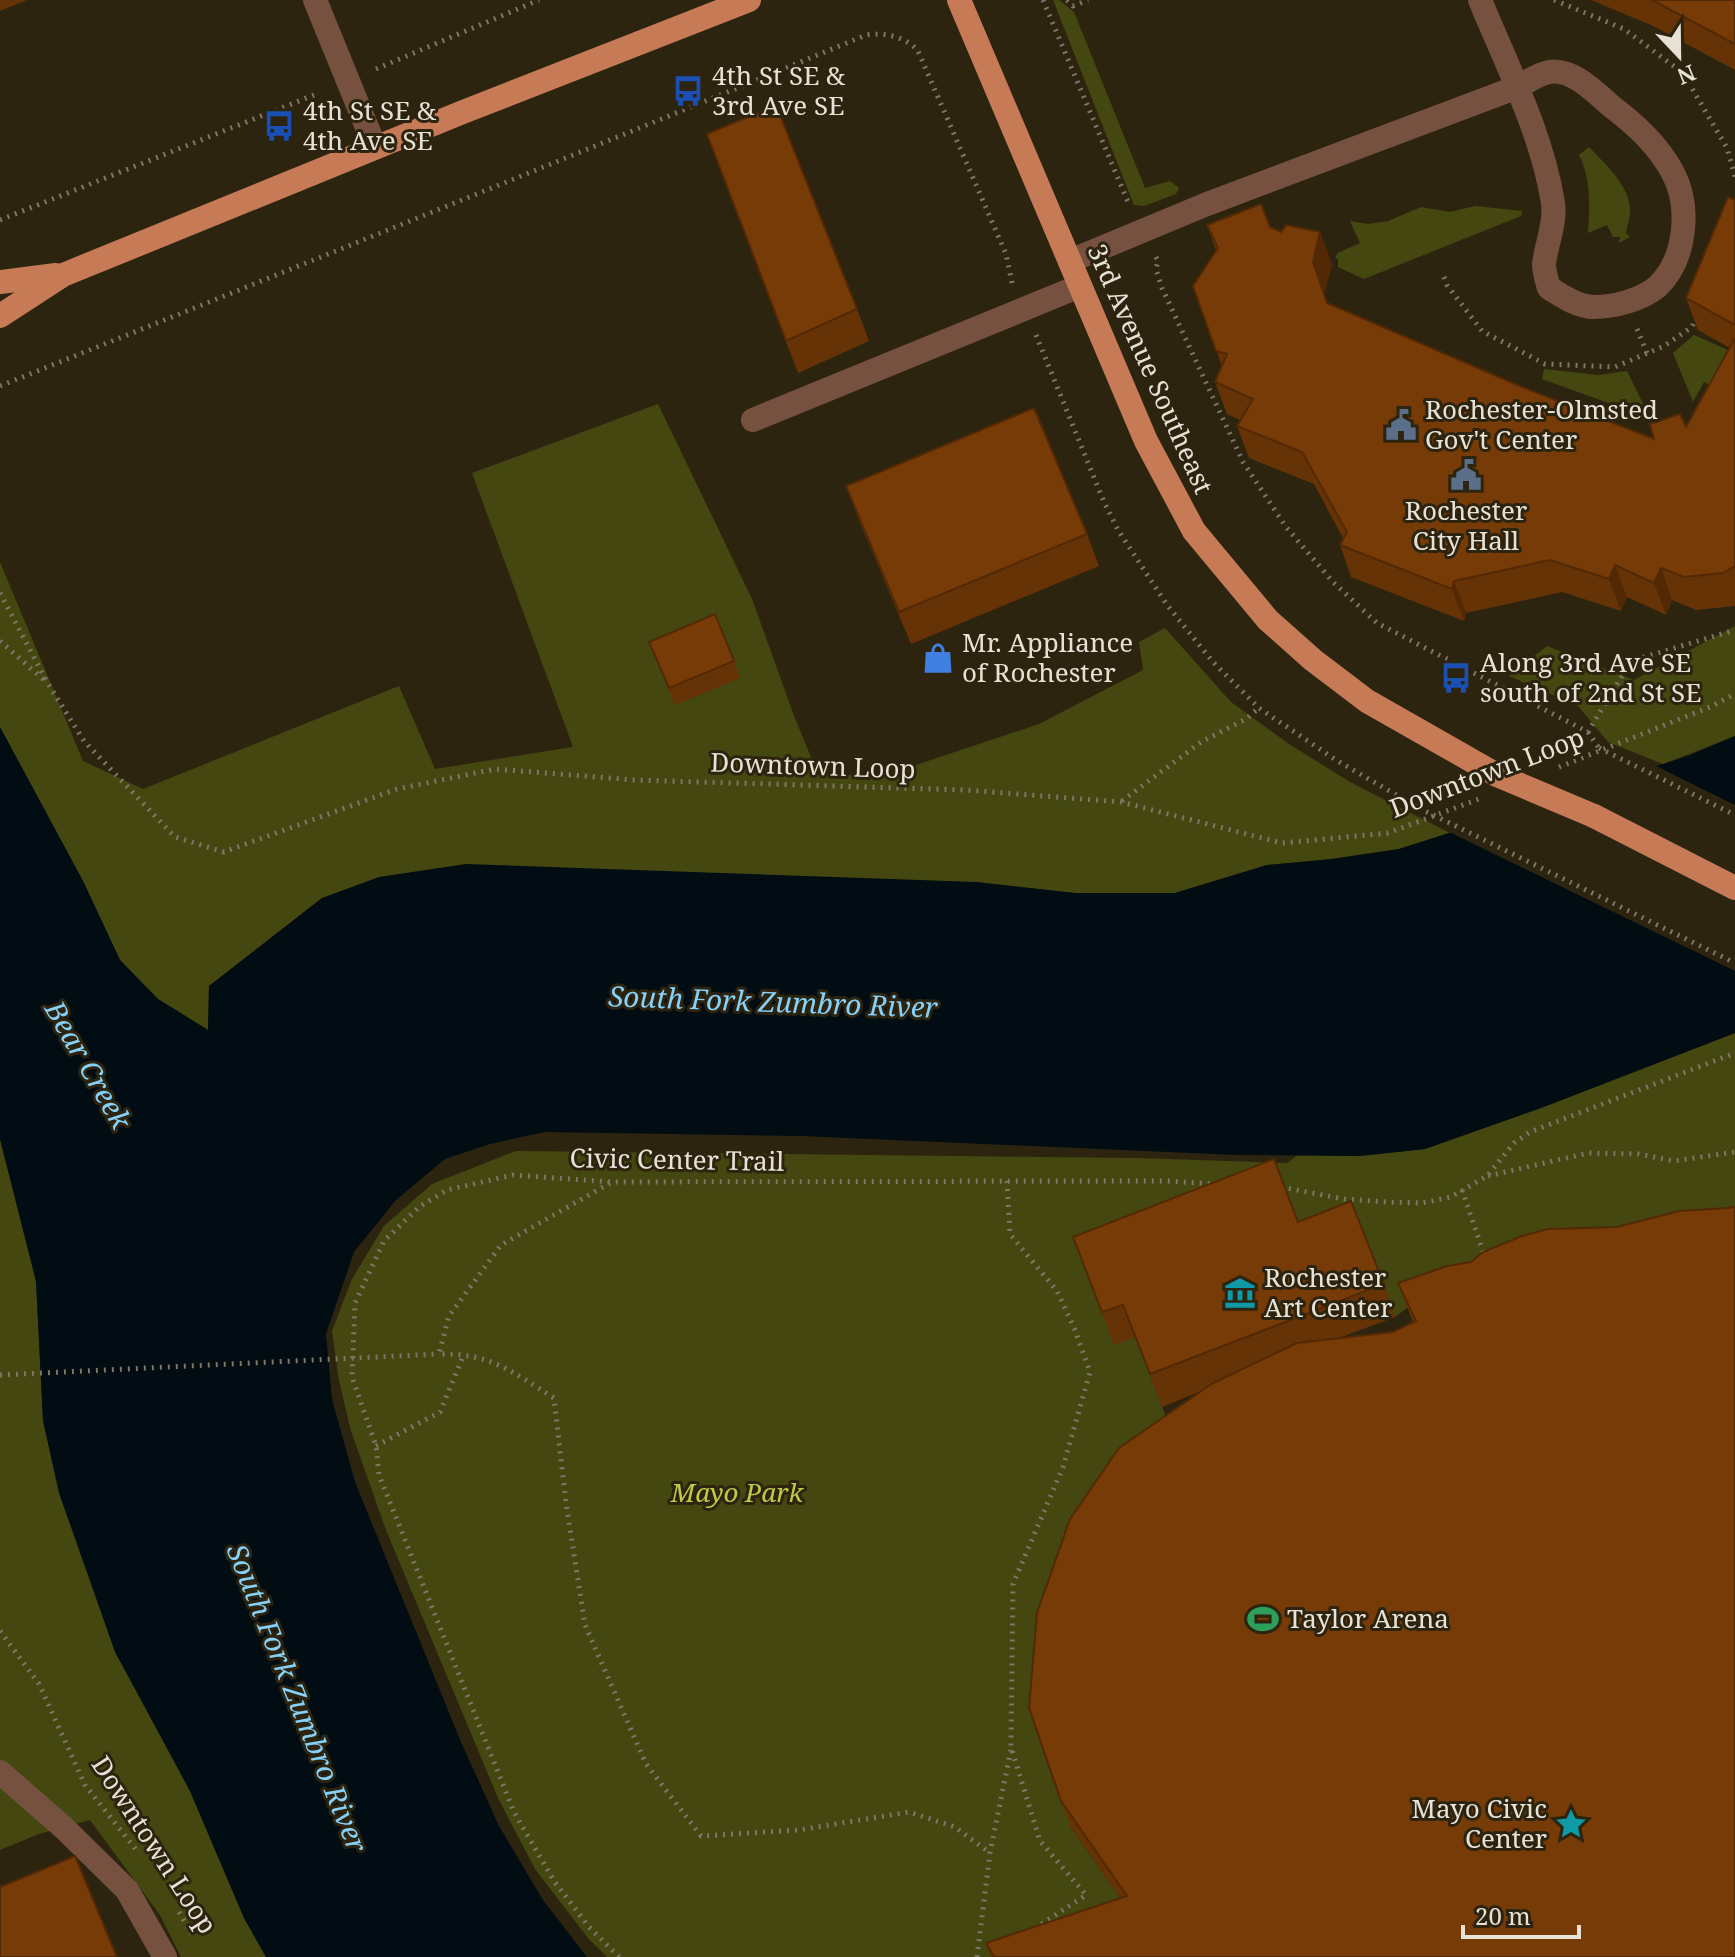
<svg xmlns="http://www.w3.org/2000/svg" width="1735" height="1957" viewBox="0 0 1735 1957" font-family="'Noto Serif',serif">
<rect width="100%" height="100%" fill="#2d2410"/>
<!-- green -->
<g fill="#444810">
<polygon points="1053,0 1059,0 1074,12 1145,188 1170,181 1179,188 1176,194 1144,206 1134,205"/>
<path d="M1589 147C1604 163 1627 183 1630 207 1631 215 1627 225 1626 233L1630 237 1619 243 1620 237H1613L1607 225 1588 233C1590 206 1591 179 1579 155Z"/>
<polygon points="1475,206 1522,211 1521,216 1364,279 1338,267 1338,259 1335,258 1338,253 1360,243 1350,221 1368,224 1388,221 1421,207 1450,212"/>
<polygon points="1694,335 1735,353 1733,395 1704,382 1693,402 1673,353"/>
<polygon points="1544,369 1599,375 1627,371 1650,418 1542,379"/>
<polygon points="658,404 752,599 794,716 818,774 883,776 1039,724 1143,670 1139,642 1165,628 1231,702 1289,744 1350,782 1450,833 1399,849 1332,859 1267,865 1175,893 1075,893 976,882 322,898 209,986 208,1030 158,999 120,960 83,881 0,727 0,562 83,761 143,789 399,686 435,769 573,747 472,473"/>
<polygon points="1735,626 1735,736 1663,764 1608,742 1578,706 1509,676 1547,646 1634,680"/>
<polygon points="1735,1033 1735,1233 1407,1308 1395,1317 1363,1234 1135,1337 1175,1440 1070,1826 1136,1921 1029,1957 607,1957 588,1938 535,1869 498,1798 386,1530 351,1431 339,1381 332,1331 352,1279 384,1226 432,1184 516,1151 1138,1158 1288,1163 1297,1155 1360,1156 1425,1149 1541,1108"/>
<polygon points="0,1139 36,1281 43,1421 154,1722 190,1791 244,1918 266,1957 181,1957 160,1915 90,1820 39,1834 0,1850"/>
</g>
<!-- water -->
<polygon fill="#010c13" points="0,727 83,881 120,960 158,999 208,1030 209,986 322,898 379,877 466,864 976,882 1075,893 1175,893 1267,865 1332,859 1399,849 1688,756 1735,736 1735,1033 1541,1108 1425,1149 1360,1156 1237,1155 802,1136 545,1132 490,1144 445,1159 396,1200 354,1252 326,1334 332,1399 355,1482 461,1742 499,1826 543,1900 587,1957 266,1957 244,1918 190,1791 115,1652 59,1493 43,1421 36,1281 0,1139"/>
<!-- pier -->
<polygon fill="#2d2410" points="1652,764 1735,805 1735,971 1445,830"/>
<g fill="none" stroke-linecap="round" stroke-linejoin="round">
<!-- path -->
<g stroke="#7e7666" stroke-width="5" stroke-dasharray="2 6" stroke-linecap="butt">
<polyline points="1043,0 1128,202"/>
<polyline points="1067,0 1073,6 1088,0"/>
<polyline points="1554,0 1624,29 1683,73 1727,148 1735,177"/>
<polyline points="376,69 539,0"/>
<polyline points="0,220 319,93"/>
<polyline points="1156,257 1158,261 1156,269 1162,288 1243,462 1286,527 1333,582 1377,623 1588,732 1631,661 1735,630"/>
<polyline points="1444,277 1447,285 1482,331 1545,364 1615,367 1664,346 1692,327 1697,316"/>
<polyline points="1637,329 1647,353"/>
<polyline points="1036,335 1104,502 1118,530 1167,605 1213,662 1259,708 1336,760 1419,808"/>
<path d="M0 386C289 270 578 154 866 35 885 32 906 37 918 51L1006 254 1012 283"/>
<polyline points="0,593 47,682 84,741 175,837 224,852 397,789 495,769 634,780 966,790 1121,802 1282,843 1388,833 1479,799"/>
<polyline points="0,641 44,680"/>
<polyline points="1588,732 1599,748"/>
<polyline points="1559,767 1710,707 1735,694"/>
<polyline points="1122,801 1201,742 1246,719 1259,708"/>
<polyline points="1488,1176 1588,1153 1639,1154 1674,1161 1735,1152"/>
<polyline points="1007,1181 1010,1234 1057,1291 1075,1330 1090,1372 1063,1467 1013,1584 1011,1747 1040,1841 1086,1895 1034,1929"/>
<path d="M610 1183 501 1245 449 1316 439 1354C491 1353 512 1372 554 1398L566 1503 585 1625 646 1764 701 1836 799 1830 909 1812 955 1827 990 1853"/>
<polyline points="1281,1187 1344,1199 1387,1202 1422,1203 1451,1197 1487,1176 1514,1143 1530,1132 1735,1053"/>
<polyline points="1462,1190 1485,1257"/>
<polyline points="376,1446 440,1412 464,1354"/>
<polyline points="0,1631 39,1684 85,1785 137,1851"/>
<polyline points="179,1912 192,1934"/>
<polyline points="619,1957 589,1927 554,1881 514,1812 379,1475 376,1446 352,1377 355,1303 384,1241 419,1207 447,1190 513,1175 611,1182 1166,1181 1216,1184"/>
<polyline points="977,1957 990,1853 1011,1749"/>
</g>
<!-- minor -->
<g stroke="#76513f" stroke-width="24">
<polyline points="315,0 375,147"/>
<path d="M1070 261 1207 204 1515 88C1526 83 1538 74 1549 72 1572 68 1595 92 1611 106 1636 125 1658 145 1673 173 1691 207 1686 260 1657 287 1641 300 1614 307 1594 307 1578 307 1562 296 1549 288 1547 281 1544 272 1544 264 1546 245 1556 223 1553 203 1542 133 1507 66 1480 0"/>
<polyline points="753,420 1080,286"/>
<polyline points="0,1772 64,1828 127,1890 165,1957"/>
</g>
<!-- major -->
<g stroke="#c67b56" stroke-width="24">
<polyline points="959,0 1146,441 1194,531 1268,620 1313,660 1367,701 1497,775"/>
<polyline points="0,282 56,275"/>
<polyline points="0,316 63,275 463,112 749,0"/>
<polyline points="1594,816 1735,888"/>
</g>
<!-- path-bridge -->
<g stroke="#7e7666" stroke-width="5" stroke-dasharray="2 6" stroke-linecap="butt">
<polyline points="1599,748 1735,815"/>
<polyline points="1419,808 1735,963"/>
<polyline points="0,1375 439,1354"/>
</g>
<!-- major-bridge -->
<polyline stroke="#c67b56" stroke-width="24" points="1497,775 1594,816"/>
</g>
<!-- wall -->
<g fill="#653306">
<polygon points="0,0 27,0 0,11"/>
<polygon points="1591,0 1735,0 1735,70 1653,26"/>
<polygon points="719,166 857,309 869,341 798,373"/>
<polygon points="1735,200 1735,606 1696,610 1672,600 1666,615 1627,597 1621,611 1562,592 1466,613 1464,621 1351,577 1340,545 1343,538 1314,484 1249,458 1237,426 1240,420 1227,414 1215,382 1222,366 1193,286 1216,250 1207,225 1270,227 1332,264 1324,294 1327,303 1522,387 1654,439 1686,427 1730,348 1698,330 1686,298"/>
<polygon points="846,486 1087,534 1099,566 911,644 858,518"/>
<polygon points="649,642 734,661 740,678 675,705"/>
<polygon points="1298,1222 1384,1284 1395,1317 1339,1338 1393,1332 1413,1322 1398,1283 1735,1957 991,1957 986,1943 1120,1898 1070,1826 1029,1708 1199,1392 1162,1407 1135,1337 1114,1345 1073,1237"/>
</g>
<!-- shaded-wall -->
<g fill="#532905">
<polygon points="1320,232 1332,264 1324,294 1313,262"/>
<polygon points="1615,565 1627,597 1621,611 1609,579"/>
<polygon points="1661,568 1672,600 1666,615 1654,583"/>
<polygon points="1454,581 1466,613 1464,621 1452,589"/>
</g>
<!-- building -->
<g fill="#763b07" stroke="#532905" stroke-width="2">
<polygon points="1652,0 1735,0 1735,44"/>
<polygon points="776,105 857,309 786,341 707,134"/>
<polygon points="1728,197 1735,200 1735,325 1686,298"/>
<polygon points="1261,204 1270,227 1281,232 1286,225 1320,232 1313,262 1327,303 1522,387 1654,439 1650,424 1680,414 1686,427 1735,338 1735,566 1723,573 1684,577 1661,568 1654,583 1615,565 1609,579 1550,560 1454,581 1452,589 1340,545 1347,532 1302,452 1237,426 1253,399 1215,382 1227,354 1216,351 1193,286 1218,248 1207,225"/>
<polygon points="1034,408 1087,534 899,612 846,486"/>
<polygon points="715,614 734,661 669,688 649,642"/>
<polygon points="1274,1159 1298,1222 1351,1201 1384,1284 1150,1374 1123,1305 1102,1312 1073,1237"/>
<polygon points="1735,1207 1735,1957 994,1957 986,1943 1127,1896 1061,1801 1029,1708 1037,1613 1070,1519 1119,1448 1213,1383 1297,1343 1393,1332 1416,1321 1398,1283 1447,1266 1471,1262 1483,1252 1522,1236 1548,1229 1617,1227 1679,1211 1728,1208"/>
<polygon points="75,1856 117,1957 0,1957 0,1887"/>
</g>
<!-- icons -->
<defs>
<symbol id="bus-bare" viewBox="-9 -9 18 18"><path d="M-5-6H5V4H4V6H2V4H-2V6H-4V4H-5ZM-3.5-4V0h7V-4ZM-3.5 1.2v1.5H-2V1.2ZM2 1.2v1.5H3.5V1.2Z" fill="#1a4fb4" stroke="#2d2410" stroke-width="2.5" paint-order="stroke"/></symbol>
<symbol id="civic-bare" viewBox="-9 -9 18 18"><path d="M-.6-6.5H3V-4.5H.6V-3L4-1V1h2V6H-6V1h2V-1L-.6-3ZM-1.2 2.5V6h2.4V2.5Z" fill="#5c6f8a" stroke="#2d2410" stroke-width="2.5" paint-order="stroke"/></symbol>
<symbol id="shop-bare" viewBox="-9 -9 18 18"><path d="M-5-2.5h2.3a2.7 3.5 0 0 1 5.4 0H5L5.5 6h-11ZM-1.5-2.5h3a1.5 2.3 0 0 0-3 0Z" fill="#3f7fe0" stroke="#2d2410" stroke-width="2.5" paint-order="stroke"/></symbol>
<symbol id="museum-bare" viewBox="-9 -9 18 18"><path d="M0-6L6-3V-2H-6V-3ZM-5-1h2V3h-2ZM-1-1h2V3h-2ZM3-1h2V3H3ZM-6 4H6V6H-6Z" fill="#0f9aa8" stroke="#2d2410" stroke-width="2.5" paint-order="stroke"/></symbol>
<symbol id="stadium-bare" viewBox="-9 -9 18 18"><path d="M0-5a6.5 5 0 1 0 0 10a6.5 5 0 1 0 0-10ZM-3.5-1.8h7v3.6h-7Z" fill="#2e9e5b" stroke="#2d2410" stroke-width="2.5" paint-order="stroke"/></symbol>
<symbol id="sight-bare" viewBox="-9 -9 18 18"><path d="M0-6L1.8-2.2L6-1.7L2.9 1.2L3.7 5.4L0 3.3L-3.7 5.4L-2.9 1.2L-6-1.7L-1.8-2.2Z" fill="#0f9aa8" stroke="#2d2410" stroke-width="2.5" paint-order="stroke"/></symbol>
</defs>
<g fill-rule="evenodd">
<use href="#bus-bare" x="666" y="69" width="44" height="44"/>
<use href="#bus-bare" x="257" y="104" width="44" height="44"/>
<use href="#civic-bare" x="1379" y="403" width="44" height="44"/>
<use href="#civic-bare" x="1444" y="453" width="44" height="44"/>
<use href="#shop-bare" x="916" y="636" width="44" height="44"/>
<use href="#bus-bare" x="1434" y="656" width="44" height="44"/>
<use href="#museum-bare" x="1218" y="1271" width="44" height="44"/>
<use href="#stadium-bare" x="1241" y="1597" width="44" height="44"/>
<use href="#sight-bare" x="1549" y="1802" width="44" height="44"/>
</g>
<g text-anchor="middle" stroke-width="6" stroke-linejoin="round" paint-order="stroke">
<!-- poi labels -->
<g font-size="26" fill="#e8e2d6" stroke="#2d2410" text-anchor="start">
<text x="712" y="85">4th St SE &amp;<tspan x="712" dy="30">3rd Ave SE</tspan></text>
<text x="303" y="120">4th St SE &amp;<tspan x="303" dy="30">4th Ave SE</tspan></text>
<text x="1425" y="419">Rochester-Olmsted<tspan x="1425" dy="30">Gov't Center</tspan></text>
<text x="1466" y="520" text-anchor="middle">Rochester<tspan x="1466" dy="30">City Hall</tspan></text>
<text x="962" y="652">Mr. Appliance<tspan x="962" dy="30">of Rochester</tspan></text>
<text x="1480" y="672">Along 3rd Ave SE<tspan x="1480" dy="30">south of 2nd St SE</tspan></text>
<text x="1264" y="1287">Rochester<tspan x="1264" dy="30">Art Center</tspan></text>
<text x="1287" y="1628">Taylor Arena</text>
<text x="1547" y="1818" text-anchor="end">Mayo Civic<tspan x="1547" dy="30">Center</tspan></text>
</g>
<!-- street labels -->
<g font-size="26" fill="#e8e2d6" stroke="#2d2410">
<text transform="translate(1150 369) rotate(66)" y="9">3rd Avenue Southeast</text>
<text transform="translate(813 766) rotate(2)" y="9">Downtown Loop</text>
<text transform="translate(1487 773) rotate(-21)" y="9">Downtown Loop</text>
<text transform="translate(677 1160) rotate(1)" y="9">Civic Center Trail</text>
<text transform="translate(154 1845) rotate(57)" y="9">Downtown Loop</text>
</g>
<!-- park labels -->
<g font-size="26" font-style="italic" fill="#c0cb44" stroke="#2d2410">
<text x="737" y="1502">Mayo Park</text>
</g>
<!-- water labels -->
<g font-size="28" font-style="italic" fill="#86d1f9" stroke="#2d2410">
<text transform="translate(773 1002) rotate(2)" y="10">South Fork Zumbro River</text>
<text transform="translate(88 1065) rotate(60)" y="10">Bear Creek</text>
<text transform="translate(297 1698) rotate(68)" y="10">South Fork Zumbro River</text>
</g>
</g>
<!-- north arrow -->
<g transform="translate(1679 56) rotate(158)" stroke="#2d2410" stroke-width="6" paint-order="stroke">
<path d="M0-6L14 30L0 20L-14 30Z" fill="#e8e2d6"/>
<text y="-12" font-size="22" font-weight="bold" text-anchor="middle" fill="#e8e2d6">N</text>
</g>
<!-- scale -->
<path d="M1463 1925v12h116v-12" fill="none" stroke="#e8e2d6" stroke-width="4"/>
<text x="1475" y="1925" font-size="24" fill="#e8e2d6" stroke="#2d2410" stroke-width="6" paint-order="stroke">20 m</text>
</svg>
